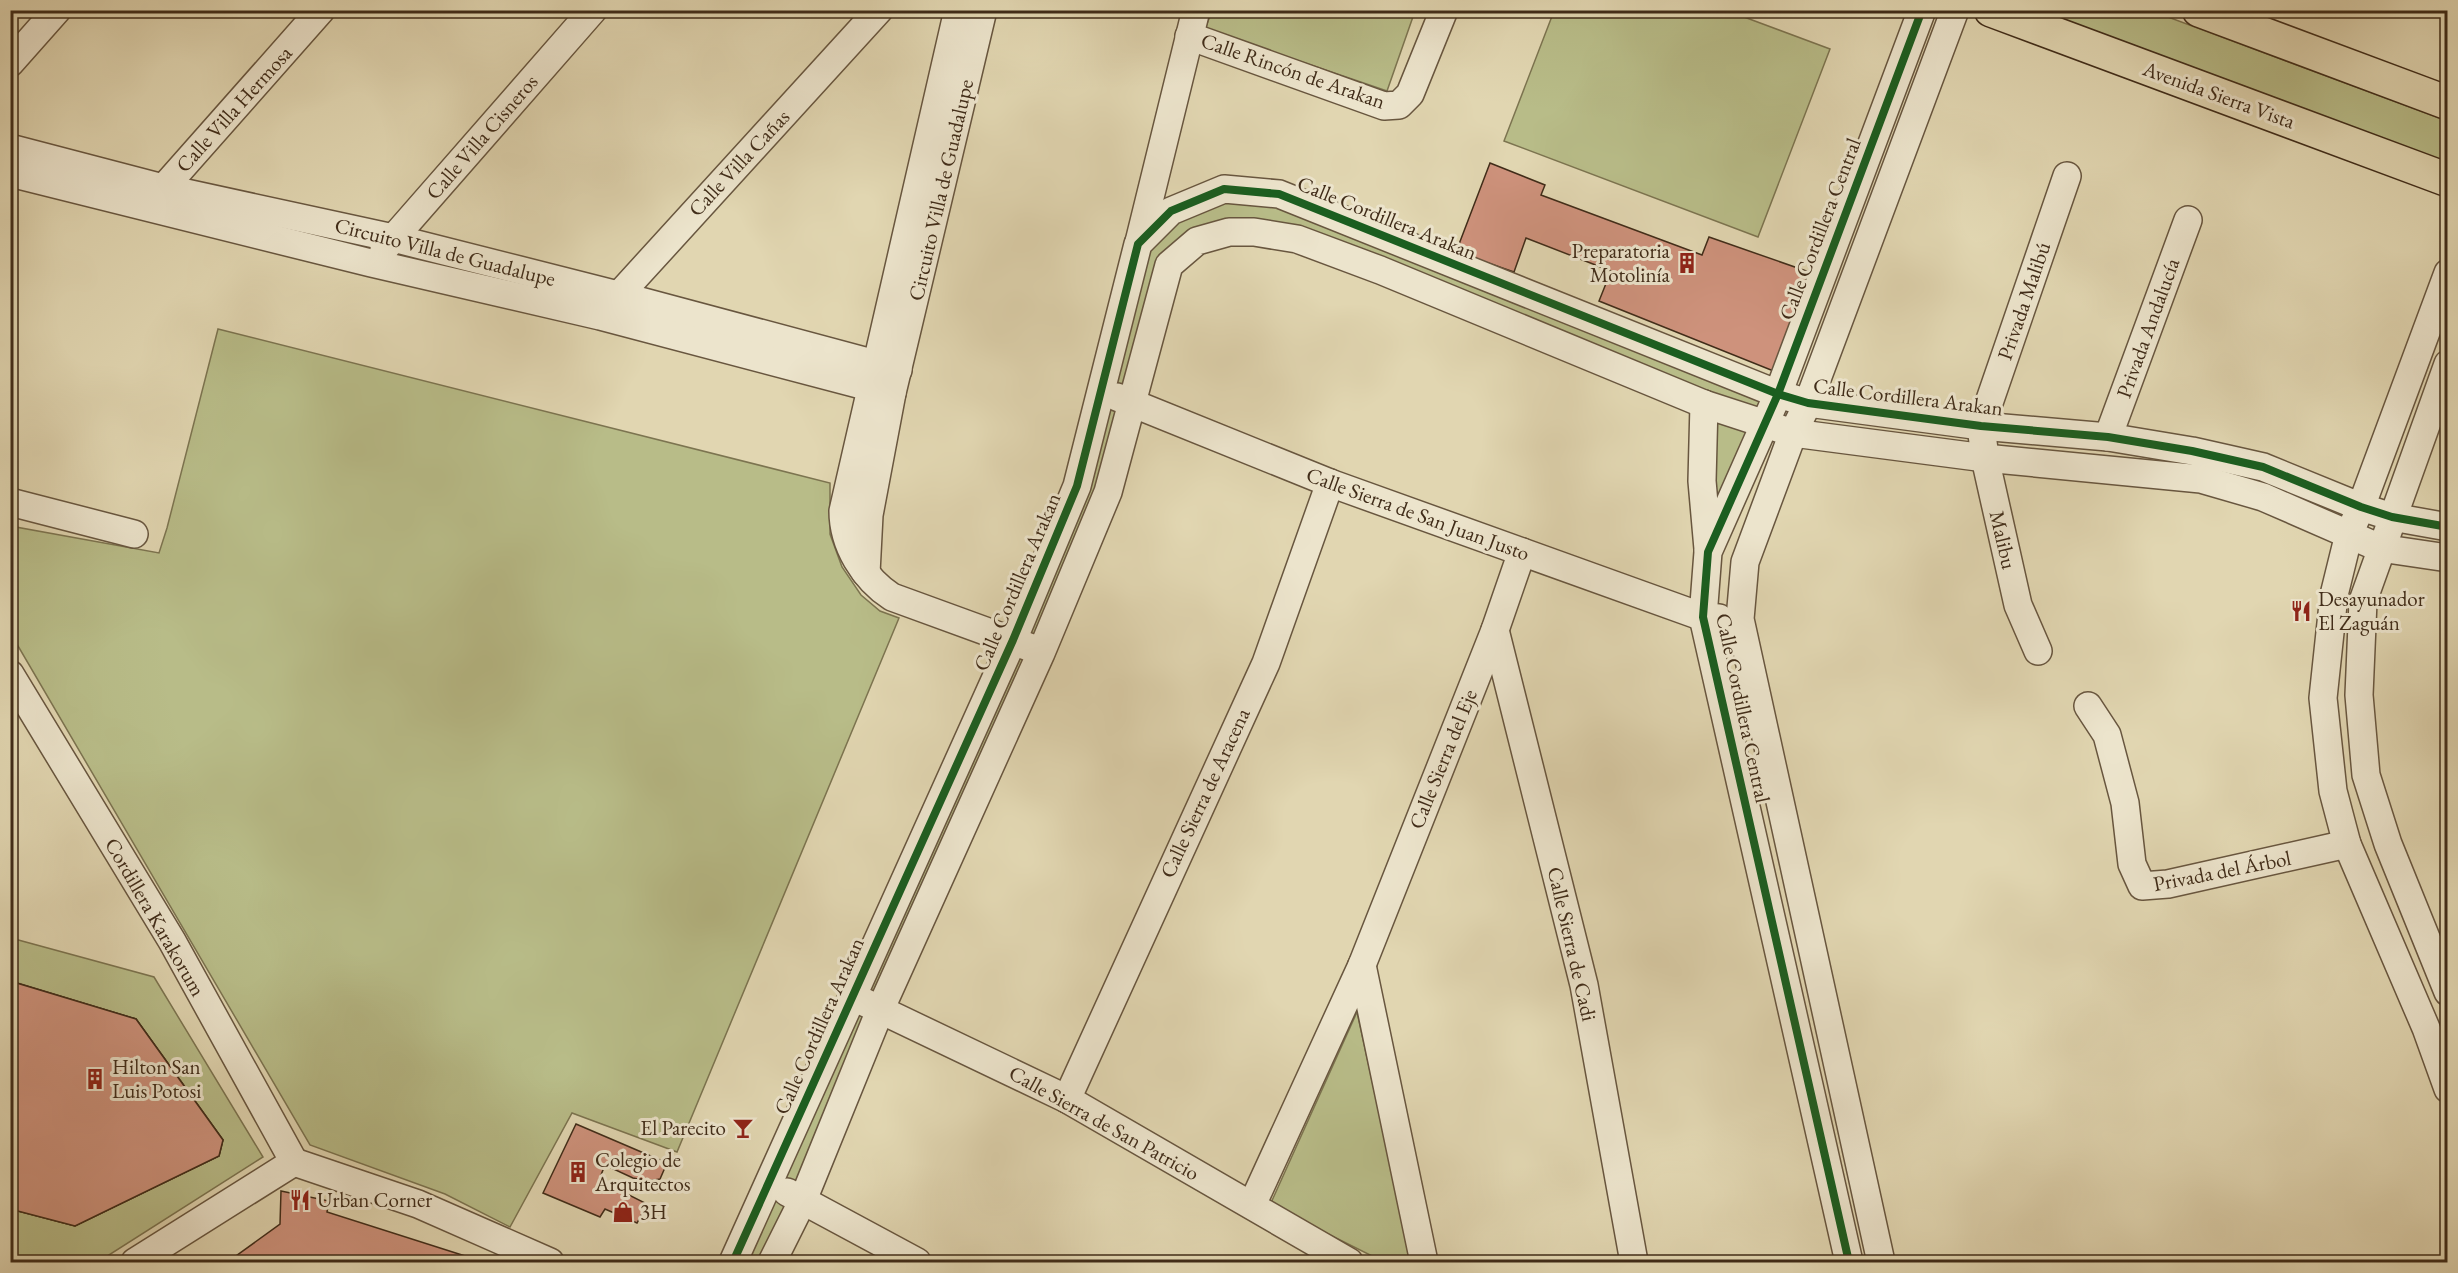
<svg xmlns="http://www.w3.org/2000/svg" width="2458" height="1273" viewBox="0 0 2458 1273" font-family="'EB Garamond',serif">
<rect width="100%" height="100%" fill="#e1d6b1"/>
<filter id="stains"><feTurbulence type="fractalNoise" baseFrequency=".00333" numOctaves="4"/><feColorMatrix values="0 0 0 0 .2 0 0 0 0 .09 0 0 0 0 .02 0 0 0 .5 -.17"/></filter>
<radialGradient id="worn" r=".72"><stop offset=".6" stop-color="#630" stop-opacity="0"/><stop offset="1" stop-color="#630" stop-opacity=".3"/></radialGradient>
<!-- green -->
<g fill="#b8bc88" stroke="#7c7450" stroke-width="1.5">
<polygon points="1212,11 1415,11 1387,91 1205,29"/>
<polygon points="1554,11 1728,11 1830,49 1758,237 1504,141"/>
<polygon points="2032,11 2152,11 2447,121 2447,162"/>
<polygon points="1226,192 1281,196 1768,399 1760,418 1305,237 1190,243 1101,500 766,1262 742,1262 1017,639 1142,244"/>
<polygon points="218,329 830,483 830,534 842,567 861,595 880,611 899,618 677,1152 572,1113 510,1227 445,1194 310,1145 11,634 10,526 159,553 167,528"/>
<polygon points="1704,404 1764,424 1708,552"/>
<polygon points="11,938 154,977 263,1157 98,1262 38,1262 11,1255 10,1209 75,1226 219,1156 223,1140 136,1019 11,981"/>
<polygon points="1357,1012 1412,1262 1384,1262 1270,1205"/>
</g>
<!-- building -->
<g fill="#ce927c" stroke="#402c19" stroke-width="1.5">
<polygon points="1490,163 1545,185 1541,195 1702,255 1709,237 1812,273 1776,372 1599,301 1611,271 1526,238 1514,272 1456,252"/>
<polygon points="10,981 136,1019 223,1140 219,1156 75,1226 10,1209 10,1164 38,1170 78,1141 92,1088 67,1041 10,1025"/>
<polygon points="10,981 136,1019 223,1140 219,1156 75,1226 10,1209"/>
<polygon points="576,1124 667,1163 660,1179 648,1181 633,1178 605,1165 599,1180 647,1204 637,1223 605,1209 600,1217 543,1193"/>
<polygon points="281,1191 329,1201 327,1212 484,1262 236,1262 236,1256 280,1224"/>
</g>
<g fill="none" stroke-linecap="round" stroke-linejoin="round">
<defs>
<g id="minor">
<path d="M958 10 843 511C843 545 864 579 892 597L1029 647"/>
<polyline points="1189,36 1384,106 1399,105 1410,94 1444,10"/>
<polyline points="10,63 57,10"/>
<polyline points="10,148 163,188 393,238 618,295 898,370"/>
<polyline points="10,173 371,263 600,316 892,393"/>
<polyline points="153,200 321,10"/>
<polyline points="1139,242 1196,10"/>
<polyline points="384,249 593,10"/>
<polyline points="2448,273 2361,507 2349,534 2334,595 2323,698 2333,791 2347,844 2426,1028 2448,1089"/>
<polyline points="609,306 879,10"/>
<polyline points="2448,364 2363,601 2359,695 2366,775 2388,844 2448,992"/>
<polyline points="1117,397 1330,483 1703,617 1719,618"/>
<polyline points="1704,404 1702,481 1708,549"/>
<polyline points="2108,437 2188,220"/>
<polyline points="10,502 134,534"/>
<polyline points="866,573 869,515 892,393 983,10"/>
<polyline points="1495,630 1584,985 1634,1262"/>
<polyline points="2038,651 2018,605 1985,458 1981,426 2067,176"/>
<polyline points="10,674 172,941 294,1162"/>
<polyline points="2088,706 2107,735 2125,803 2132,864 2142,886 2168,884 2347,844"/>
<polyline points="1362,965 1424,1262"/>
<polyline points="864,1002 1067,1099 1349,1262"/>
<polyline points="1067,1099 1266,663 1330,483"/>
<polyline points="294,1162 418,1204 550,1262"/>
<polyline points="787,1192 917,1262"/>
<polyline points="1252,1205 1362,965 1495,630 1522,552"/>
<polyline points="135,1262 294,1162"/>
<polyline points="733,1262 1013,640 1077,486 1138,244 1171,211 1224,189 1279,194 1778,394 1808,403 1981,426 2108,437 2192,451 2263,467 2361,507 2392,517 2448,527"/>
<polyline points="772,1262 803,1200 881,1008 1041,653 1108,492 1169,265 1197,241 1229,232 1254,232 1297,239 1380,270 1704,404 1793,433 1985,458 2201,479 2263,497 2380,548 2448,558"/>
<polyline points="1849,1262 1703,617 1708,552 1778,394 1922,10"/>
<polyline points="1881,1262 1740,619 1745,562 1793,433 1808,403 1955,10"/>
</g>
<g id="major">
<polyline points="1991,10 2448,180"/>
<polyline points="2199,10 2448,103"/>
</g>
</defs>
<!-- minor casing -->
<use href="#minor" stroke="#68563f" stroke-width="30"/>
<!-- major casing -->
<use href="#major" stroke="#402c19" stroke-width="36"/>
<!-- minor -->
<use href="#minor" stroke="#ece4cc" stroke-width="27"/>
<!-- major -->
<use href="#major" stroke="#e1d6b1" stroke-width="33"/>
<defs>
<g id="cycleway">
<polyline points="733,1262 1013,640 1077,486 1138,244 1171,211 1224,189 1279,194 1778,394 1808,403 1981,426 2108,437 2192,451 2263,467 2361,507 2392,517 2448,527"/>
<polyline points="1849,1262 1703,617 1708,552 1778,394 1922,10"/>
</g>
</defs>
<!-- cycleway casing -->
<use href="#cycleway" stroke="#ece4cc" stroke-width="11"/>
<!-- cycleway -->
<use href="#cycleway" stroke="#1b5e20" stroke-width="8"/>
</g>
<!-- icons -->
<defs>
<symbol id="building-bare" viewBox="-9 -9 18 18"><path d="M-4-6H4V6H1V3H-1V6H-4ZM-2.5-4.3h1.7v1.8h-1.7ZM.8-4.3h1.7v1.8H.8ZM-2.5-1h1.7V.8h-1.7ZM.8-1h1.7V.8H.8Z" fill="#8f2418" stroke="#ece4cc" stroke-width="2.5" paint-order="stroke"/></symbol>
<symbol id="restaurant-bare" viewBox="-9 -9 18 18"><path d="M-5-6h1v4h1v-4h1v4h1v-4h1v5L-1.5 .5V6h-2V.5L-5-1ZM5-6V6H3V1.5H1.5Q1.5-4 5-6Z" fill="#8f2418" stroke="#ece4cc" stroke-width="2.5" paint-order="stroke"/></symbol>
<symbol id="bar-bare" viewBox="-9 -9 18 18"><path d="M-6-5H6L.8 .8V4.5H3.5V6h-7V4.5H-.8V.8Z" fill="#8f2418" stroke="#ece4cc" stroke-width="2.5" paint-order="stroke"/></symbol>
<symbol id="shop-bare" viewBox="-9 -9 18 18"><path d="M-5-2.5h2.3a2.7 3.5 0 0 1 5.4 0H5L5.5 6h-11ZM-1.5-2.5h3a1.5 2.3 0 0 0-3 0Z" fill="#8f2418" stroke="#ece4cc" stroke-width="2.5" paint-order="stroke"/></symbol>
</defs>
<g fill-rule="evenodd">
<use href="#building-bare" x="1672" y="248" width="30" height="30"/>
<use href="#restaurant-bare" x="2286" y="596" width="30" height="30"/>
<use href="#building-bare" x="80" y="1064" width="30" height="30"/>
<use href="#bar-bare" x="728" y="1113" width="30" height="30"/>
<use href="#building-bare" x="563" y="1157" width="30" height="30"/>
<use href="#restaurant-bare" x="285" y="1185" width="30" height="30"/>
<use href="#shop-bare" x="608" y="1197" width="30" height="30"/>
</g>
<g text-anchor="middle" stroke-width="6" stroke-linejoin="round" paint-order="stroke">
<!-- street labels -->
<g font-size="21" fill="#402c19" stroke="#ece4cc">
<text transform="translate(1293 71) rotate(19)" y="7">Calle Rincón de Arakan</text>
<text transform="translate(2219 95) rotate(20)" y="7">Avenida Sierra Vista</text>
<text transform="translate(234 109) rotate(-48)" y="7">Calle Villa Hermosa</text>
<text transform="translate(482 137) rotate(-49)" y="7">Calle Villa Cisneros</text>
<text transform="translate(739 163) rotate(-47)" y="7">Calle Villa Cañas</text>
<text transform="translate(941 190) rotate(-77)" y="7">Circuito Villa de Guadalupe</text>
<text transform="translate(1387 218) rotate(22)" y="7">Calle Cordillera Arakan</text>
<text transform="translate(1820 229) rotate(-69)" y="7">Calle Cordillera Central</text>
<text transform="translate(445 252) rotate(14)" y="7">Circuito Villa de Guadalupe</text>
<text transform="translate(2024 301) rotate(-71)" y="7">Privada Malibú</text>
<text transform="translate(2148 328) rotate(-70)" y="7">Privada Andalucía</text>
<text transform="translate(1908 397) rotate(7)" y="7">Calle Cordillera Arakan</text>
<text transform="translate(1418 514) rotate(20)" y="7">Calle Sierra de San Juan Justo</text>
<text transform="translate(2003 540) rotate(77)" y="7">Malibu</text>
<text transform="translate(1017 582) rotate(-67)" y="7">Calle Cordillera Arakan</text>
<text transform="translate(1743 708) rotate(78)" y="7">Calle Cordillera Central</text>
<text transform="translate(1443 759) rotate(-68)" y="7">Calle Sierra del Eje</text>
<text transform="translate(1205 793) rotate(-65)" y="7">Calle Sierra de Aracena</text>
<text transform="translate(2222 871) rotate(-11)" y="7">Privada del Árbol</text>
<text transform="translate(155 917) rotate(60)" y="7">Cordillera Karakorum</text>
<text transform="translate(1572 944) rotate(77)" y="7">Calle Sierra de Cadi</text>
<text transform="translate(819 1026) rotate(-66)" y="7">Calle Cordillera Arakan</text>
<text transform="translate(1104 1123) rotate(29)" y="7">Calle Sierra de San Patricio</text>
</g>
<!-- poi labels -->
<g font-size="21" fill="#402c19" stroke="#ece4cc" text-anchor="start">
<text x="1670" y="258" text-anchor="end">Preparatoria<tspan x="1670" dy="24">Motolinía</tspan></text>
<text x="2318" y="606">Desayunador<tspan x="2318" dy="24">El Zaguán</tspan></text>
<text x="112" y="1074">Hilton San<tspan x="112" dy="24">Luis Potosi</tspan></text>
<text x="726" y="1135" text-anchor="end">El Parecito</text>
<text x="595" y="1167">Colegio de<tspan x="595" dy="24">Arquitectos</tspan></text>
<text x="317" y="1207">Urban Corner</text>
<text x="640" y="1219">3H</text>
</g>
</g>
<!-- margin -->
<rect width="2458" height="1273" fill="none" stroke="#e1d6b1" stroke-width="36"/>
<rect x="12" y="12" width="2434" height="1249" fill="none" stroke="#402c19" stroke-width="3"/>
<rect x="18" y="18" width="2422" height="1237" fill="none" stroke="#402c19" stroke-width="1.5"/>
<rect width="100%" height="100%" filter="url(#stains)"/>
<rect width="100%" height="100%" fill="url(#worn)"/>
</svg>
